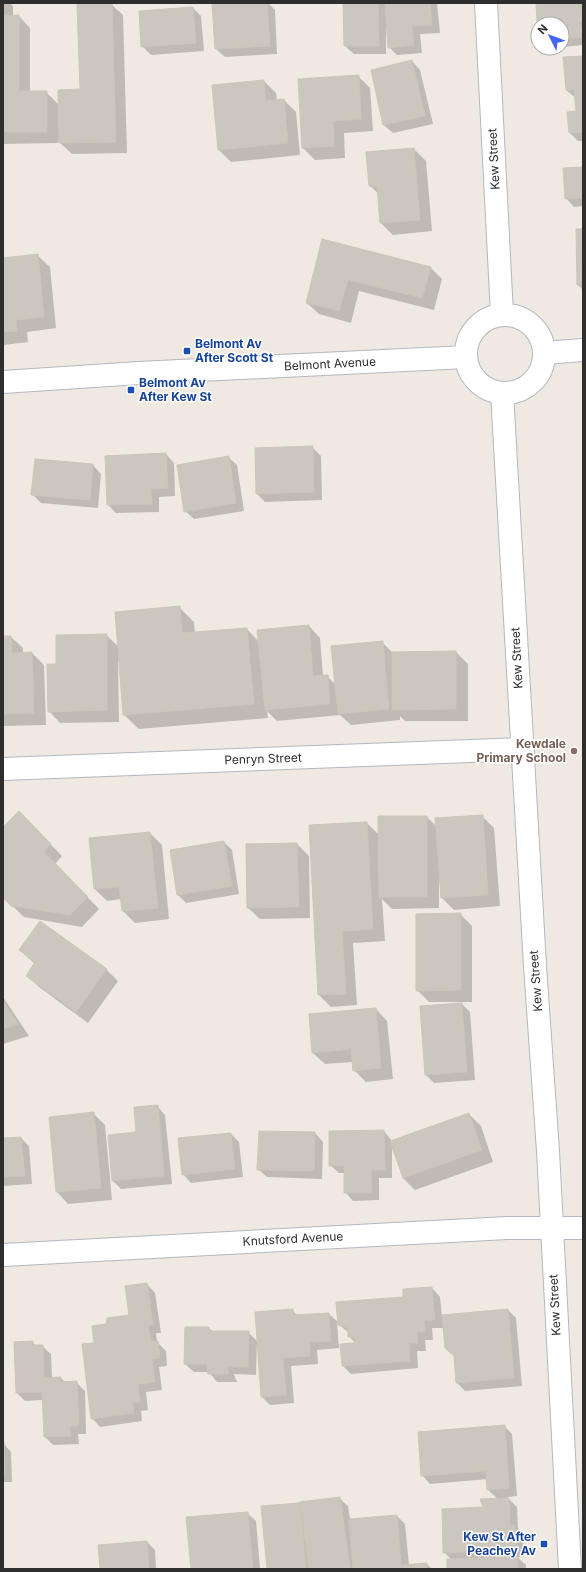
<svg xmlns="http://www.w3.org/2000/svg" width="586" height="1572" viewBox="0 0 586 1572" font-family="Inter,sans-serif">
<rect width="100%" height="100%" fill="#efe9e1"/>
<!-- shadow -->
<g fill="#0003">
<polygon points="3,3 10,3 13,6 13,16 19,16 30,28 30,92 46,92 59,105 81,90 111,4 123,15 127,153 72,154 58,141 58,143 3,144"/>
<polygon points="242,3 268,3 275,10 277,54 225,57 216,49"/>
<polygon points="344,3 437,3 440,33 420,34 422,53 397,55 389,47 388,28 386,28 386,54 354,54 345,46"/>
<polygon points="537,3 583,3 583,45 562,47 562,24 538,24"/>
<polygon points="193,8 201,16 204,51 151,55 142,46"/>
<polygon points="583,57 583,141 578,141 570,133 568,112 577,112 576,98 566,90 564,58"/>
<polygon points="412,61 420,70 433,124 393,133 384,125 372,70"/>
<polygon points="358,76 370,88 373,131 344,133 345,158 315,160 303,148"/>
<polygon points="264,81 276,93 277,101 284,100 296,112 300,155 231,162 219,150"/>
<polygon points="414,149 426,161 432,231 393,235 381,223 379,194 370,186"/>
<polygon points="583,168 583,206 574,207 566,198"/>
<polygon points="583,230 583,290 578,285"/>
<polygon points="323,241 430,267 442,279 434,310 359,291 351,323 319,314 307,303"/>
<polygon points="38,256 50,267 56,328 27,332 28,342 4,345 3,259"/>
<polygon points="312,447 321,456 322,500 265,502 257,494"/>
<polygon points="166,454 174,463 175,496 159,497 159,512 116,513 108,505"/>
<polygon points="228,457 237,465 244,511 194,519 185,511"/>
<polygon points="36,460 93,465 101,474 98,508 41,503 32,494"/>
<polygon points="179,607 194,622 195,633 247,629 259,642 309,626 320,638 323,676 327,676 336,685 382,642 393,653 456,652 468,664 468,721 405,721 400,716 400,720 351,725 340,715 277,721 267,711 268,718 139,729 124,715 120,661 118,661 119,722 60,723 49,711 57,665 106,635 119,647"/>
<polygon points="3,637 11,637 23,648 23,654 32,653 44,665 46,725 3,726"/>
<polygon points="19,812 62,856 55,864 99,909 82,927 24,917 3,897 3,828"/>
<polygon points="482,816 494,828 500,906 454,910 442,898 440,873 439,873 439,908 392,909 382,899 385,941 353,943 357,1005 331,1007 319,995 367,823 379,835 427,817 437,827"/>
<polygon points="150,833 162,845 169,919 135,923 123,911 122,899 107,901 95,889 90,839"/>
<polygon points="224,842 232,850 239,894 186,903 178,895 171,851"/>
<polygon points="297,844 309,856 310,918 260,919 248,908 247,845"/>
<polygon points="460,914 472,926 472,1002 429,1002 417,990"/>
<polygon points="20,950 106,969 118,981 88,1023 39,987 27,975 35,964"/>
<polygon points="3,997 29,1036 3,1044"/>
<polygon points="462,1004 470,1012 475,1080 434,1083 426,1075"/>
<polygon points="376,1009 387,1021 393,1079 366,1082 354,1070 353,1062 325,1064 313,1053"/>
<polygon points="157,1106 165,1115 172,1184 121,1189 113,1181 137,1133"/>
<polygon points="93,1113 105,1125 112,1200 68,1204 57,1192"/>
<polygon points="469,1114 481,1126 493,1162 415,1190 403,1178 392,1147 392,1178 379,1178 379,1200 353,1201 345,1192 345,1173 339,1173 330,1165 330,1132 384,1131 392,1141"/>
<polygon points="315,1133 323,1142 322,1179 267,1177 258,1169"/>
<polygon points="231,1134 239,1142 243,1177 191,1183 183,1174"/>
<polygon points="21,1138 29,1146 32,1184 3,1186 3,1139"/>
<polygon points="147,1284 155,1293 161,1333 156,1333 157,1342 166,1351 167,1366 159,1367 162,1390 146,1392 148,1410 141,1411 142,1421 100,1427 92,1418 95,1343 107,1325 130,1315"/>
<polygon points="432,1288 440,1297 442,1316 508,1310 516,1318 522,1386 465,1391 457,1383 455,1358 444,1328 432,1328 433,1340 425,1340 426,1351 417,1351 418,1368 351,1374 343,1366 355,1343 349,1336 349,1333 337,1323 339,1348 317,1350 318,1364 291,1366 294,1403 270,1405 262,1397 292,1310 298,1316 329,1314 339,1323"/>
<polygon points="209,1328 213,1332 248,1332 257,1341 256,1375 234,1374 237,1382 217,1382 209,1372 194,1372 185,1364"/>
<polygon points="32,1342 36,1346 42,1346 51,1354 52,1378 61,1378 66,1383 76,1382 85,1391 86,1434 78,1434 79,1444 53,1445 45,1437 43,1400 25,1401 17,1393"/>
<polygon points="504,1426 512,1434 517,1496 507,1497 517,1507 518,1529 523,1534 524,1557 517,1557 526,1565 526,1569 448,1569 452,1560 444,1552 485,1508 498,1499 488,1490 488,1479 430,1484 422,1475"/>
<polygon points="3,1443 11,1452 12,1482 3,1482"/>
<polygon points="339,1498 348,1506 350,1520 397,1516 405,1524 409,1565 427,1564 432,1569 268,1569 262,1507"/>
<polygon points="247,1513 256,1521 260,1569 192,1569"/>
<polygon points="147,1542 155,1550 156,1569 101,1569"/>
</g>
<!-- building -->
<g fill="#cbc7bf" stroke="#cbc5ba">
<polygon points="112,3 116,142 59,143 58,90 80,89 77,4"/>
<polygon points="227,3 267,3 270,46 215,49 212,4"/>
<polygon points="343,3 378,3 379,46 344,46"/>
<polygon points="385,3 430,3 432,25 412,26 414,45 388,48"/>
<polygon points="536,3 583,3 583,22 579,22 583,29 583,37 562,39 562,24 538,24 538,37"/>
<polygon points="193,7 196,43 141,47 139,11"/>
<polygon points="19,15 19,91 47,91 47,132 3,132 3,16"/>
<polygon points="583,56 583,132 569,133 567,112 576,111 574,90 566,90 563,57"/>
<polygon points="412,60 425,116 383,125 371,70"/>
<polygon points="359,75 361,119 333,121 334,146 302,148 298,79"/>
<polygon points="264,80 266,101 284,99 288,143 218,150 212,85"/>
<polygon points="414,148 420,220 380,223 377,186 369,186 366,152"/>
<polygon points="583,167 583,198 565,199 563,168"/>
<polygon points="576,229 583,229 583,285 577,285"/>
<polygon points="322,239 431,267 422,298 348,280 339,311 306,303"/>
<polygon points="38,254 44,317 16,320 17,331 3,332 3,258"/>
<polygon points="313,446 314,492 256,494 255,448"/>
<polygon points="166,453 168,488 151,489 152,504 107,505 105,456"/>
<polygon points="229,456 236,503 184,512 177,465"/>
<polygon points="35,459 93,464 90,500 31,495"/>
<polygon points="180,606 182,633 247,628 254,704 123,715 115,612"/>
<polygon points="309,625 313,676 328,675 330,704 265,710 257,630"/>
<polygon points="107,634 107,710 48,712 47,664 56,664 56,635"/>
<polygon points="3,636 11,636 12,653 32,652 34,713 3,714"/>
<polygon points="383,641 389,709 338,714 331,646"/>
<polygon points="456,651 456,709 392,710 392,652"/>
<polygon points="19,811 51,844 44,852 88,897 70,915 11,906 3,898 3,827"/>
<polygon points="483,815 488,895 441,898 435,818"/>
<polygon points="378,816 427,816 427,897 379,897"/>
<polygon points="367,822 373,929 342,931 346,994 318,995 309,825"/>
<polygon points="150,832 158,908 122,911 119,887 94,889 89,838"/>
<polygon points="224,841 232,886 177,895 170,850"/>
<polygon points="297,843 299,907 247,908 246,844"/>
<polygon points="461,913 461,990 416,991 416,914"/>
<polygon points="40,921 107,969 76,1012 26,976 35,962 19,950"/>
<polygon points="3,1001 18,1024 3,1029"/>
<polygon points="462,1003 467,1072 425,1075 420,1006"/>
<polygon points="376,1008 381,1068 353,1071 351,1049 312,1053 309,1014"/>
<polygon points="158,1105 164,1176 112,1181 108,1135 136,1132 134,1107"/>
<polygon points="94,1112 101,1188 56,1192 49,1117"/>
<polygon points="469,1113 482,1150 403,1178 390,1141"/>
<polygon points="384,1130 385,1170 371,1170 372,1193 344,1193 344,1165 329,1166 329,1131"/>
<polygon points="259,1131 315,1132 314,1171 257,1170"/>
<polygon points="231,1133 235,1169 182,1175 178,1138"/>
<polygon points="21,1137 25,1176 3,1177 3,1138"/>
<polygon points="147,1283 153,1325 148,1325 151,1342 158,1341 160,1358 152,1359 155,1382 138,1384 140,1402 133,1403 134,1413 91,1419 82,1344 94,1343 92,1326 106,1324 107,1318 129,1315 125,1286"/>
<polygon points="432,1287 435,1320 424,1320 425,1332 417,1332 418,1343 409,1343 410,1361 342,1366 340,1344 354,1343 356,1337 348,1337 348,1328 338,1325 336,1302 403,1297 403,1289"/>
<polygon points="293,1309 293,1315 329,1313 331,1341 309,1342 310,1356 283,1358 286,1395 261,1397 255,1312"/>
<polygon points="508,1309 514,1378 456,1383 454,1356 445,1348 442,1315"/>
<polygon points="185,1327 209,1327 209,1331 249,1331 248,1367 227,1367 229,1374 208,1374 207,1364 184,1364"/>
<polygon points="33,1341 33,1345 43,1345 44,1378 61,1377 61,1382 77,1381 79,1426 70,1426 71,1436 44,1437 42,1392 16,1393 14,1342"/>
<polygon points="505,1425 509,1488 487,1490 486,1471 421,1476 418,1432"/>
<polygon points="4,1442 5,1474 3,1474 3,1442"/>
<polygon points="340,1497 350,1569 309,1569 300,1502"/>
<polygon points="509,1498 510,1525 515,1525 516,1549 443,1553 442,1509 483,1507 480,1499"/>
<polygon points="300,1503 306,1569 267,1569 261,1506"/>
<polygon points="248,1512 253,1569 191,1569 186,1517"/>
<polygon points="397,1515 401,1565 427,1563 427,1569 353,1569 349,1519"/>
<polygon points="147,1541 149,1569 100,1569 98,1545"/>
<polygon points="518,1556 518,1569 447,1569 447,1559"/>
</g>
<g fill="none" stroke-linecap="round" stroke-linejoin="round">
<defs>
<g id="minor">
<polyline points="486,3 502,315"/>
<circle cx="505" cy="354" r="39"/>
<polyline points="544,353 583,350"/>
<polyline points="3,382 139,373 466,357"/>
<polyline points="502,393 535,966 548,1151 570,1569"/>
<polyline points="3,769 523,749"/>
<polyline points="3,1255 507,1228 583,1228"/>
</g>
</defs>
<!-- minor casing -->
<use href="#minor" stroke="#b4b7c1" stroke-width="24"/>
<!-- minor -->
<use href="#minor" stroke="#fff" stroke-width="22"/>
</g>
<!-- markers -->
<g fill="#1a4fb4" stroke="#fff" stroke-width="1.5">
<rect x="183" y="347" width="8" height="8" rx="2"/>
<rect x="127" y="386" width="8" height="8" rx="2"/>
<rect x="540" y="1540" width="8" height="8" rx="2"/>
</g>
<circle fill="#8d6e63" stroke="#fff" stroke-width="1.5" cx="574" cy="751" r="4"/>
<g text-anchor="middle" stroke-width="3" stroke-linejoin="round" paint-order="stroke">
<!-- street labels -->
<g font-size="12" fill="#2e2e2e" stroke="#fff">
<text transform="translate(494 159) rotate(-93)" y="4">Kew Street</text>
<text transform="translate(330 364) rotate(-3)" y="4">Belmont Avenue</text>
<text transform="translate(517 658) rotate(-93)" y="4">Kew Street</text>
<text transform="translate(263 759) rotate(-2)" y="4">Penryn Street</text>
<text transform="translate(536 981) rotate(-94)" y="4">Kew Street</text>
<text transform="translate(293 1239) rotate(-3)" y="4">Knutsford Avenue</text>
<text transform="translate(555 1305) rotate(-93)" y="4">Kew Street</text>
</g>
<!-- transit labels -->
<g font-size="12" font-weight="bold" fill="#164399" stroke="#fff" text-anchor="start">
<text x="195" y="348">Belmont Av<tspan x="195" dy="14">After Scott St</tspan></text>
<text x="139" y="387">Belmont Av<tspan x="139" dy="14">After Kew St</tspan></text>
<text x="536" y="1541" text-anchor="end">Kew St After<tspan x="536" dy="14">Peachey Av</tspan></text>
</g>
<!-- education labels -->
<g font-size="12" font-weight="bold" fill="#785e54" stroke="#fff" text-anchor="end">
<text x="566" y="748">Kewdale<tspan x="566" dy="14">Primary School</tspan></text>
</g>
</g>
<!-- border -->
<rect width="586" height="1572" fill="none" stroke="#2e2e2e" stroke-width="8"/>
<!-- north arrow -->
<g transform="translate(550 36) rotate(312)"><circle r="19" fill="#ffffff" stroke="#ababab"/>
<path d="M0-3L7 15L0 10L-7 15Z" fill="#4264fb"/>
<text y="-6" font-size="11" font-weight="bold" text-anchor="middle" fill="#2e2e2e">N</text>
</g>
</svg>
